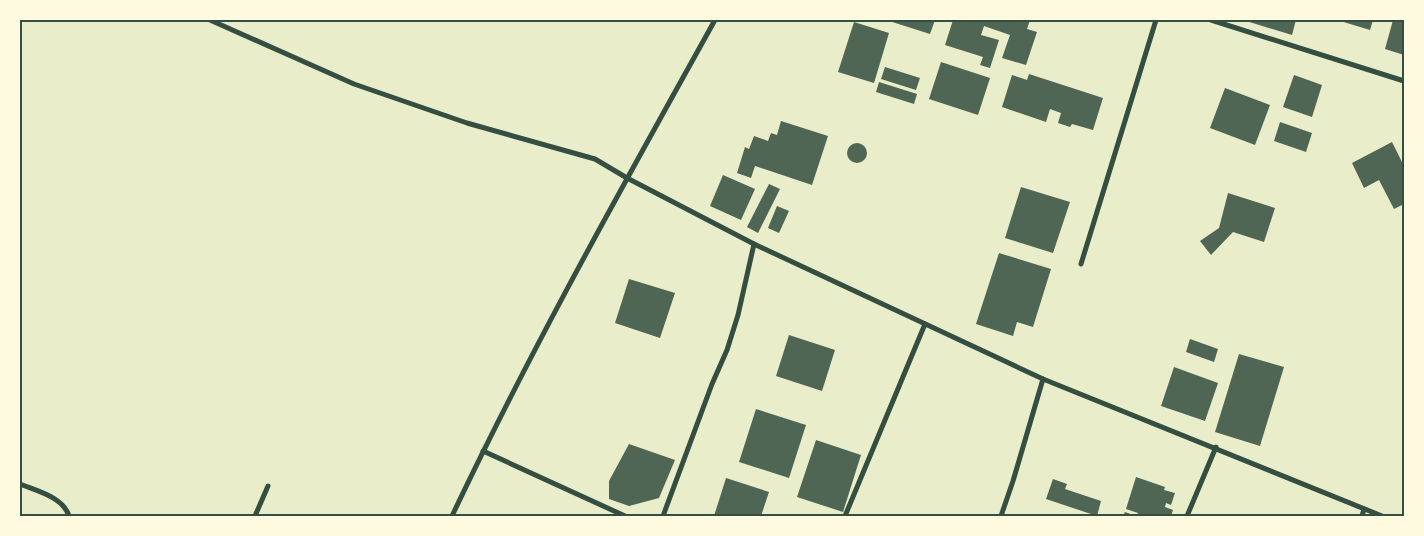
<svg xmlns="http://www.w3.org/2000/svg" width="1424" height="536" viewBox="0 0 1424 536" font-family="'Public Sans',sans-serif">
<rect width="100%" height="100%" fill="#e9edc9"/>
<!-- building -->
<g fill="#4f6655">
<polygon points="886,20 935,20 930,34"/>
<polygon points="953,20 1030,20 1027,29 1037,32 1026,65 1002,58 1010,35 984,26 981,35 999,40 990,68 980,65 983,57 945,45"/>
<polygon points="1243,20 1296,20 1292,35"/>
<polygon points="1337,20 1373,20 1370,30"/>
<polygon points="1393,20 1404,20 1404,55 1385,49"/>
<polygon points="854,22 889,33 874,83 838,72"/>
<polygon points="941,62 990,78 978,115 929,99"/>
<polygon points="885,67 920,78 916,90 881,79"/>
<polygon points="1029,74 1103,98 1093,130 1072,124 1070,127 1058,123 1061,113 1050,109 1046,122 1002,107 1012,75 1027,80"/>
<polygon points="1294,75 1322,85 1312,117 1283,107"/>
<polygon points="879,82 917,94 914,104 876,92"/>
<polygon points="1225,88 1270,105 1255,145 1210,128"/>
<polygon points="781,121 828,136 812,185 755,166 751,178 737,173 745,147 749,149 754,136 768,141 771,133 777,135"/>
<polygon points="1280,122 1312,133 1306,152 1274,141"/>
<polygon points="1392,142 1404,166 1404,204 1394,209 1379,180 1364,188 1352,163"/>
<circle cx="857" cy="153" r="10"/>
<polygon points="723,175 755,189 741,220 710,206"/>
<polygon points="769,184 780,189 758,233 747,227"/>
<polygon points="1021,187 1070,202 1053,253 1005,238"/>
<polygon points="1228,193 1275,208 1264,242 1233,232 1211,255 1200,241 1219,228"/>
<polygon points="777,206 789,211 779,233 768,228"/>
<polygon points="999,253 1051,269 1033,327 1017,322 1013,336 976,324"/>
<polygon points="629,279 675,293 660,338 615,323"/>
<polygon points="789,335 835,350 822,391 776,376"/>
<polygon points="1190,339 1218,349 1214,362 1186,352"/>
<polygon points="1239,354 1284,367 1260,446 1215,432"/>
<polygon points="1174,367 1218,383 1205,421 1161,406"/>
<polygon points="756,409 806,425 789,478 739,462"/>
<polygon points="816,440 861,455 843,512 797,497"/>
<polygon points="629,444 675,460 659,498 629,506 609,499 609,481"/>
<polygon points="1136,477 1165,487 1164,490 1175,493 1171,505 1166,503 1165,507 1173,510 1171,516 1137,516 1138,513 1126,509"/>
<polygon points="726,478 769,492 761,516 714,516"/>
<polygon points="1053,479 1067,484 1065,489 1101,501 1097,516 1046,499"/>
<polygon points="1125,512 1136,516 1123,516"/>
</g>
<g fill="none" stroke-linecap="round" stroke-linejoin="round">
<!-- minor -->
<g stroke="#344e41" stroke-width="5">
<polyline points="210,20 354,84 467,123 595,159 627,178 754,244 1043,379 1382,516"/>
<polyline points="1211,20 1404,81"/>
<polyline points="1081,264 1156,20"/>
<polyline points="483,451 625,516"/>
<path d="M20 484C37 491 63 497 69 516"/>
<polyline points="255,516 268,486"/>
<path d="M452 516C532 347 624 184 715 20"/>
<polyline points="663,516 712,384 727,350 738,315 754,244"/>
<polyline points="845,516 925,324"/>
<polyline points="1001,516 1013,481 1043,379"/>
<polyline points="1187,516 1216,447"/>
<polyline points="1362,516 1364,509"/>
</g>
</g>
<!-- border -->
<rect width="1424" height="536" fill="none" stroke="#fefae0" stroke-width="42"/>
<rect x="21" y="21" width="1382" height="494" fill="none" stroke="#344e41" stroke-width="2"/>
</svg>
